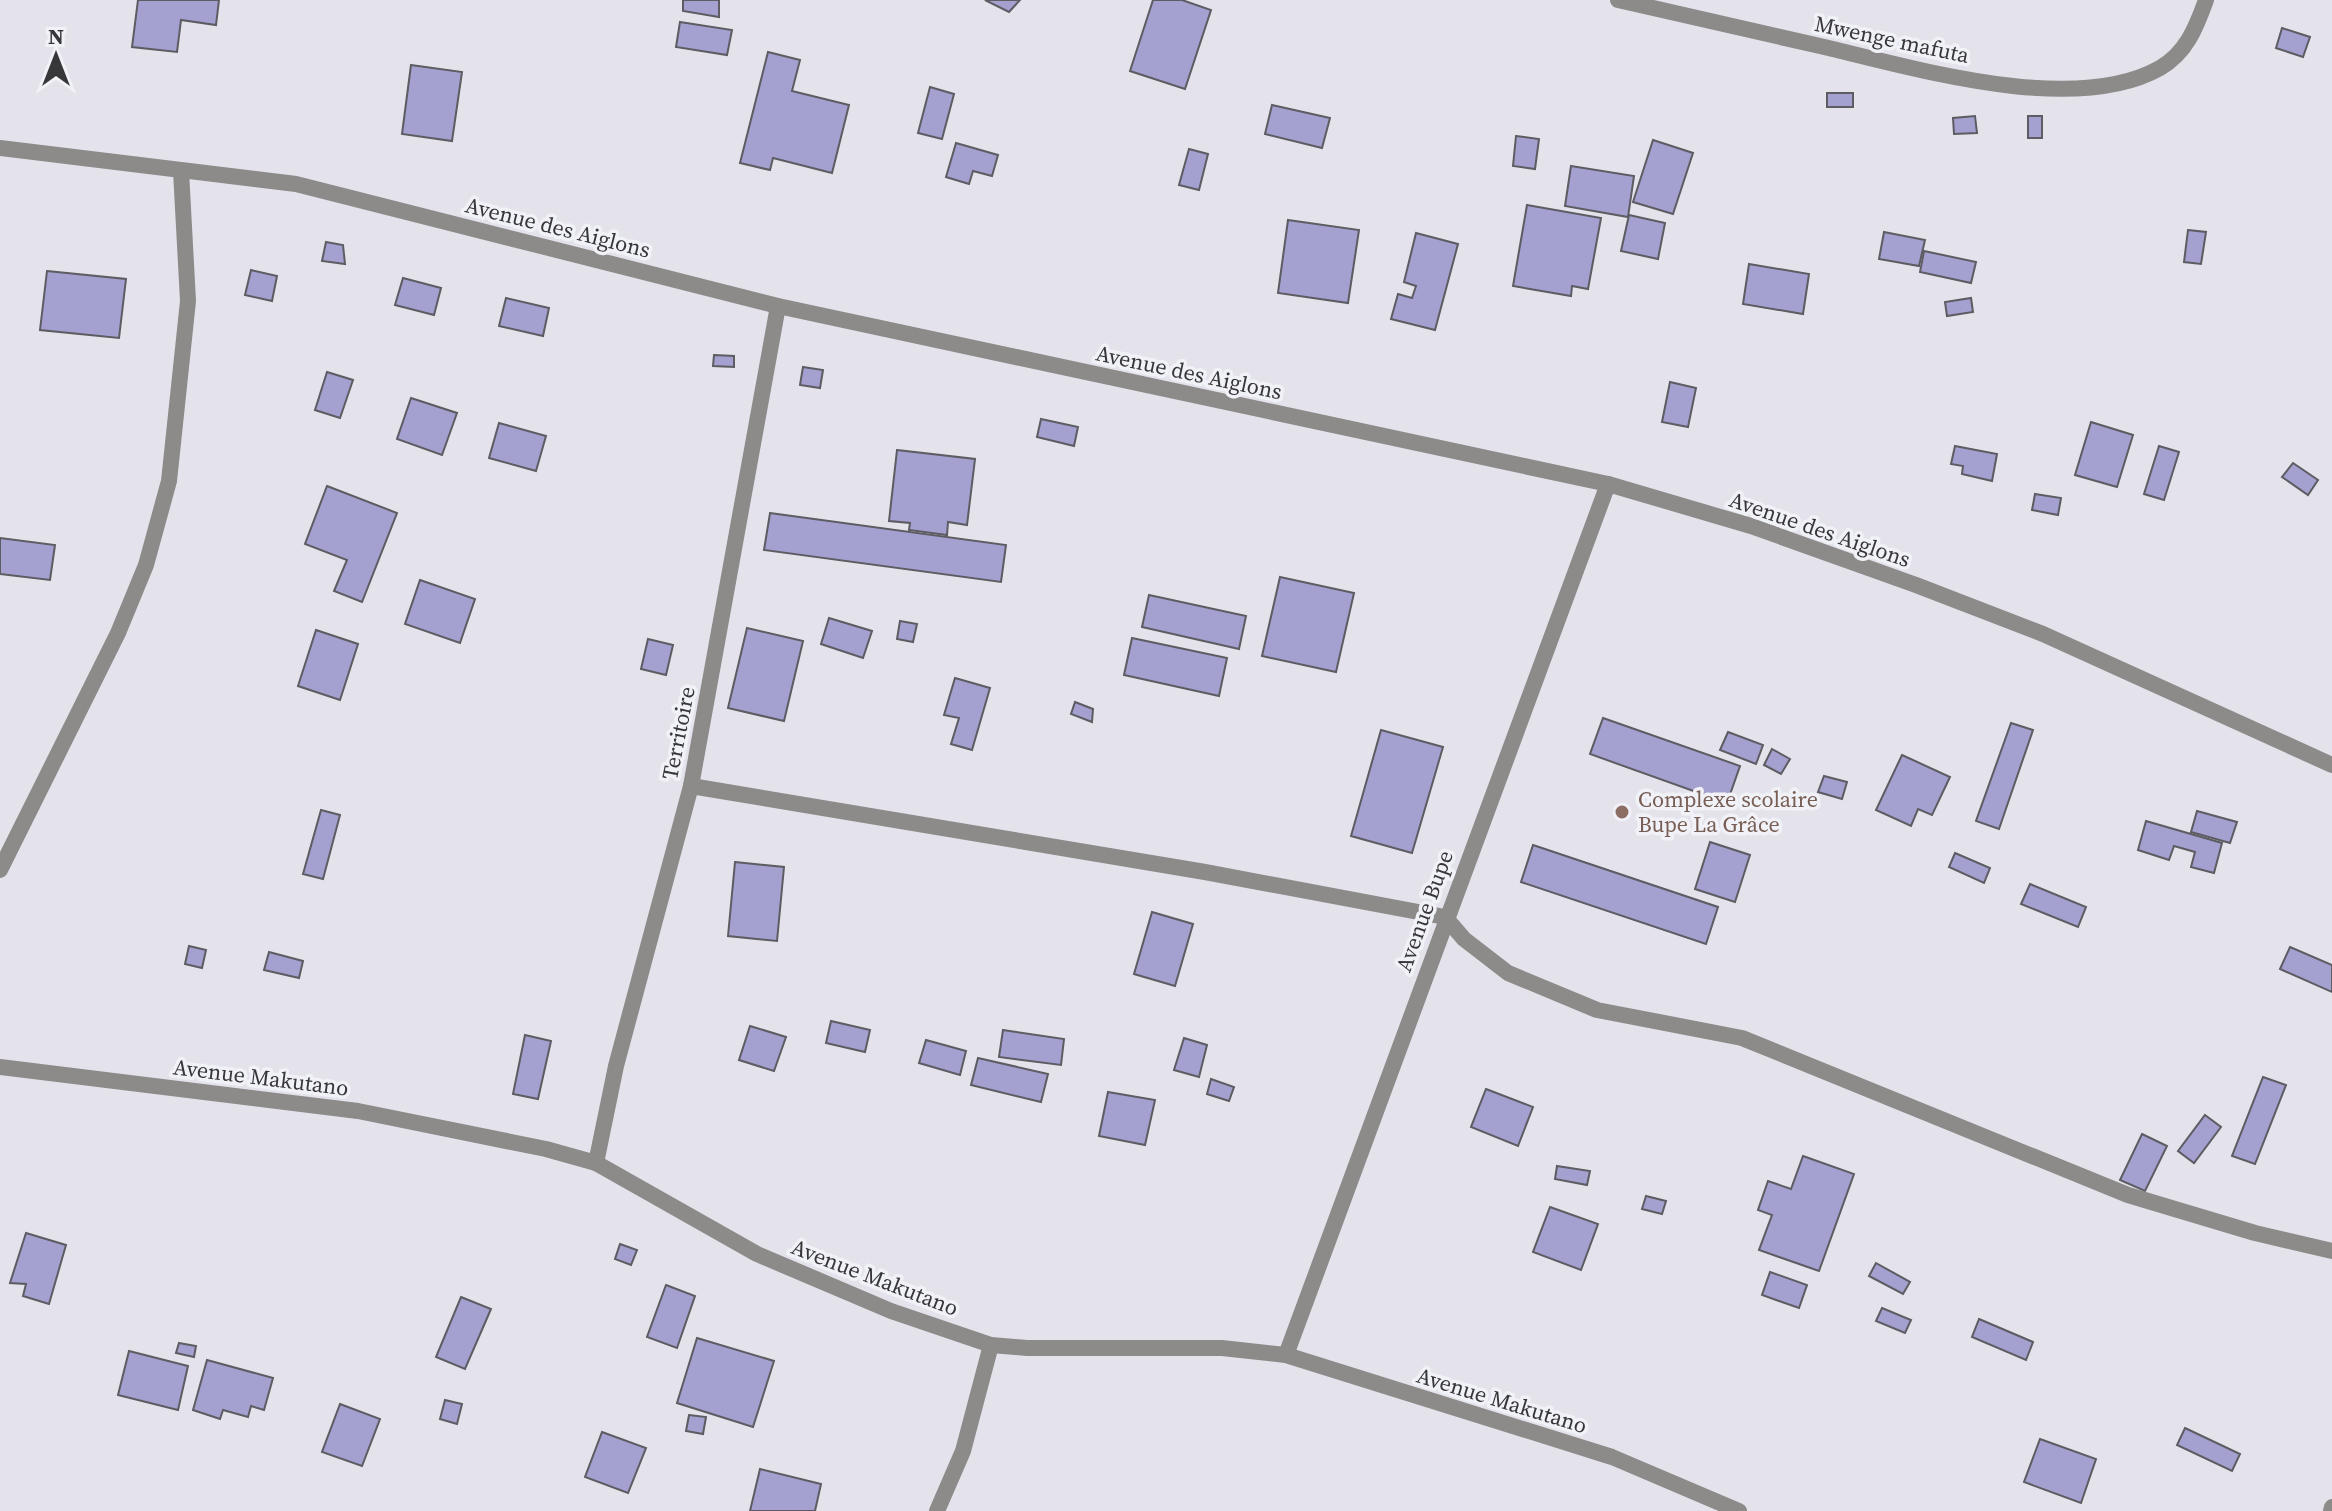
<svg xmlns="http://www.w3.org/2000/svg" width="2332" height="1511" viewBox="0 0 2332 1511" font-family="'Source Serif 4',serif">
<rect width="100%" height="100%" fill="#e4e3eb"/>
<!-- building -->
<g fill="#a4a0d0" stroke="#5c5c62" stroke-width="2">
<polygon points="138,0 219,0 216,25 181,20 177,52 132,47"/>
<polygon points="683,0 719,0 719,17 683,11"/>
<polygon points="985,0 1020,0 1009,12"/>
<polygon points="1153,0 1182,0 1211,10 1185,89 1130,71"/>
<polygon points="680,22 732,30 727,55 676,47"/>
<polygon points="2282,28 2310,37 2303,57 2276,48"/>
<polygon points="768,52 800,60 792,91 849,105 832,173 773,158 770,170 740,163"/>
<polygon points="411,65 462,72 452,141 402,134"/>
<polygon points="930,87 954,94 942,139 918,133"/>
<rect x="1827" y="93" width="26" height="14"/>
<polygon points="1272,105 1330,118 1322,148 1265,134"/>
<polygon points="1975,116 1977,133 1954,134 1953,118"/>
<rect x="2028" y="116" width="14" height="22"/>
<polygon points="1516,136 1539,139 1535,169 1513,166"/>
<polygon points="1653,140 1693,153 1673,214 1633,202"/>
<polygon points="956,143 998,155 992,176 973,171 969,184 946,177"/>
<polygon points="1189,149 1208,154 1199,190 1179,185"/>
<polygon points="1571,166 1634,176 1628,217 1565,206"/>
<polygon points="1527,205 1601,218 1588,289 1572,286 1571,296 1513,286"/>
<polygon points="1629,215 1665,223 1658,259 1621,251"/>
<polygon points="1288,220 1359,230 1348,303 1278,293"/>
<polygon points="2188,230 2206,232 2201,264 2184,262"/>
<polygon points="1884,232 1925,240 1919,266 1879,259"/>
<polygon points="1416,233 1458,244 1435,330 1391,319 1398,294 1412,298 1416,286 1404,282"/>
<polygon points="326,242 343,245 345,264 322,261"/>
<polygon points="1924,251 1976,262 1971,283 1920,272"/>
<polygon points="1749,264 1809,274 1803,314 1743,304"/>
<polygon points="251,270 277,276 272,301 245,295"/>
<polygon points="47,271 126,279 119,338 40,330"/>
<polygon points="403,278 441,288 434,315 395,305"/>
<polygon points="506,298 549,308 543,336 499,326"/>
<polygon points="1971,298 1973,312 1947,316 1945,302"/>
<polygon points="714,355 734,356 734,367 713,366"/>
<polygon points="803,367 823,370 820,388 800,385"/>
<polygon points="327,372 353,380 340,418 315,410"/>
<polygon points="1670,382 1696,388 1688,427 1662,422"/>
<polygon points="411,398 457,413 442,455 397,439"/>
<polygon points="1041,419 1078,427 1074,446 1037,437"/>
<polygon points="2091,422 2133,435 2117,487 2075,475"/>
<polygon points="499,423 546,436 536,471 489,458"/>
<polygon points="1955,446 1997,454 1992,481 1962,474 1963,466 1951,464"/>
<polygon points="2159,446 2179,452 2164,500 2144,494"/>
<polygon points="897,450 975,459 967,525 948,522 947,535 909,530 910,523 889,521"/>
<polygon points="2293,463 2318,480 2308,495 2282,477"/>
<polygon points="327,486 397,513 362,602 334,591 347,560 305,544"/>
<polygon points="2035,494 2061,498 2058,515 2032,510"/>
<polygon points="770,513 1006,545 1001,582 764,550"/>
<polygon points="0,538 55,545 50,580 0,574"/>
<polygon points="1280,577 1354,593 1336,672 1262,656"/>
<polygon points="420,580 475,599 460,643 405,624"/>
<polygon points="1149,595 1246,616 1239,649 1142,627"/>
<polygon points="829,618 872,631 863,658 821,644"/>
<polygon points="900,621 917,624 913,642 897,639"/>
<polygon points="747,628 803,641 784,721 728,708"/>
<polygon points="316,630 358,644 340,700 298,686"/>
<polygon points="1132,638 1227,658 1219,696 1124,675"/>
<polygon points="648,639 673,645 666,675 641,669"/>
<polygon points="955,678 990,688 972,750 951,744 959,718 944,715"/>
<polygon points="1075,702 1093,709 1092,722 1071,714"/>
<polygon points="1603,718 1740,766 1727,803 1590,754"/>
<polygon points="2011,723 2033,730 1999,829 1976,821"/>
<polygon points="1381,730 1443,747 1412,853 1351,836"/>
<polygon points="1728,732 1763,745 1756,764 1720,750"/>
<polygon points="1772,749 1790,759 1781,774 1764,765"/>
<polygon points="1902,755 1950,777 1932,815 1918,809 1911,826 1876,810"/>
<polygon points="1824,776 1847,782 1842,799 1818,792"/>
<polygon points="321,810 340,815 323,879 303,874"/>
<polygon points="2197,811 2237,822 2230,843 2191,832"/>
<polygon points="2146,821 2222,843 2214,873 2191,867 2195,852 2174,846 2169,860 2138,850"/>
<polygon points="1710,842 1750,855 1735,902 1695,889"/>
<polygon points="1533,845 1718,907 1706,944 1521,882"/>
<polygon points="1955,853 1990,868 1984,883 1949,867"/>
<polygon points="735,862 784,867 777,941 728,936"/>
<polygon points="2030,884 2086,907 2078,927 2021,904"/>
<polygon points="1152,912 1193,924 1175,986 1134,974"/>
<polygon points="189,946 206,950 202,968 185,964"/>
<polygon points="2290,947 2332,965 2332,992 2280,969"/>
<polygon points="269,952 303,961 299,978 264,970"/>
<polygon points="831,1021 870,1030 865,1052 826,1043"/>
<polygon points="750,1026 786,1037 774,1071 739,1060"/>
<polygon points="1003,1030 1064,1039 1061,1065 999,1057"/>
<polygon points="525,1035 551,1041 538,1099 513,1094"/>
<polygon points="1184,1038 1207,1045 1199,1077 1174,1070"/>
<polygon points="926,1040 966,1051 960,1075 919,1063"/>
<polygon points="978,1058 1048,1074 1041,1102 971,1085"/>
<polygon points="2263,1077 2286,1085 2255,1164 2232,1156"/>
<polygon points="1211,1079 1234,1087 1229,1101 1207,1094"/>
<polygon points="1486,1089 1533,1107 1518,1146 1471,1127"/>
<polygon points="1108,1092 1155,1100 1145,1145 1099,1136"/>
<polygon points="2205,1115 2221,1127 2194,1163 2178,1151"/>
<polygon points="2142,1134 2167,1146 2145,1191 2120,1180"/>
<polygon points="1803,1156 1854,1174 1819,1271 1759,1250 1772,1215 1758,1210 1768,1181 1791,1189"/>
<polygon points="1557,1166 1590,1171 1587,1185 1555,1179"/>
<polygon points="1646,1196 1666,1201 1662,1214 1642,1209"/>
<polygon points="1550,1207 1598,1224 1581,1270 1533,1252"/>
<polygon points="26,1233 66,1245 49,1304 23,1296 26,1284 10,1283"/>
<polygon points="620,1244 637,1250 631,1265 615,1259"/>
<polygon points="1876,1263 1910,1282 1903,1294 1869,1276"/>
<polygon points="1770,1272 1807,1285 1799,1308 1762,1295"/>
<polygon points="666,1285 695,1296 677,1348 647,1337"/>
<polygon points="461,1297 491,1309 465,1369 436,1357"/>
<polygon points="1882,1308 1911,1320 1905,1333 1876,1321"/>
<polygon points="1979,1319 2033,1342 2026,1360 1972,1337"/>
<polygon points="697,1338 774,1361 753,1427 677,1403"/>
<polygon points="179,1343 196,1346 194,1357 176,1353"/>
<polygon points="129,1351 188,1366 178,1410 118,1395"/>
<polygon points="207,1360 273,1378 264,1410 251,1406 248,1417 223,1410 220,1419 193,1410"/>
<polygon points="445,1400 462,1404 457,1424 440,1419"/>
<polygon points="340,1404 380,1419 362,1466 322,1452"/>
<polygon points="689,1415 706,1417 703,1434 686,1431"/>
<polygon points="2185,1428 2240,1454 2232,1471 2177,1445"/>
<polygon points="602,1432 646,1448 628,1493 585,1477"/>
<polygon points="2040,1439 2096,1459 2081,1503 2024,1482"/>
<polygon points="760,1469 821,1484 815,1511 750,1511"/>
</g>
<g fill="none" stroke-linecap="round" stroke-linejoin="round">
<!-- minor -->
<g stroke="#8d8a8a" stroke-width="16">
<path d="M1618 0C1685 15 1752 31 1820 46 1911 67 2073 117 2160 68 2186 53 2196 28 2206 0"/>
<polyline points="0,148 296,184 778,306 1608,484 1751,526 1916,585 2043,634 2332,765"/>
<polyline points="691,786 1205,872 1445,917 1464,939 1508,973 1597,1010 1742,1038 2128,1195 2255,1233 2332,1251"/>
<polyline points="0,870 118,633 146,565 169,481 188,301 181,171"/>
<polyline points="0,1067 358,1111 546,1149 596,1163 757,1254 891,1311 991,1345 1027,1348 1222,1348 1286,1355 1612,1457 1739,1511"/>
<polyline points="596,1163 616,1066 691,786 778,306"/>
<polyline points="1286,1355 1608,484"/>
<polyline points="937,1511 963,1451 991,1345"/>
<polyline points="2331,1511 2332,1507"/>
</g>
</g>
<!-- markers -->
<circle fill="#8d6e63" stroke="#f1f1f8" stroke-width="3" cx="1622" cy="812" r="8"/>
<g text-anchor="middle" stroke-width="7" stroke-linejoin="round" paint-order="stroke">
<!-- street labels -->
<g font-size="22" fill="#37373a" stroke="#f1f1f8">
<text transform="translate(1892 39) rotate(12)" y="8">Mwenge mafuta</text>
<text transform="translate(558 227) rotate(14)" y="8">Avenue des Aiglons</text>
<text transform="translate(1189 372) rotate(12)" y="8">Avenue des Aiglons</text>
<text transform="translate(1820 529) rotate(19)" y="8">Avenue des Aiglons</text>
<text transform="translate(678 733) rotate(-79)" y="8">Territoire</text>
<text transform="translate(1424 911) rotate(-70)" y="8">Avenue Bupe</text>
<text transform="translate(261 1077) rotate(7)" y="8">Avenue Makutano</text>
<text transform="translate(875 1277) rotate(21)" y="8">Avenue Makutano</text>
<text transform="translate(1502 1400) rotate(17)" y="8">Avenue Makutano</text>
</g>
<!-- education labels -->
<g font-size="22" fill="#785e54" stroke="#f1f1f8" text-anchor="start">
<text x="1638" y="807">Complexe scolaire<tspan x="1638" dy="25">Bupe La Grâce</tspan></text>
</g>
</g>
<!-- north arrow -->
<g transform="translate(56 56)" stroke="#f1f1f8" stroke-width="6" paint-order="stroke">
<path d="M0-6L14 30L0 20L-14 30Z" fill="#37373a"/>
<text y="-12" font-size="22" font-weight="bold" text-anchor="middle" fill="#37373a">N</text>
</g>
</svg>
